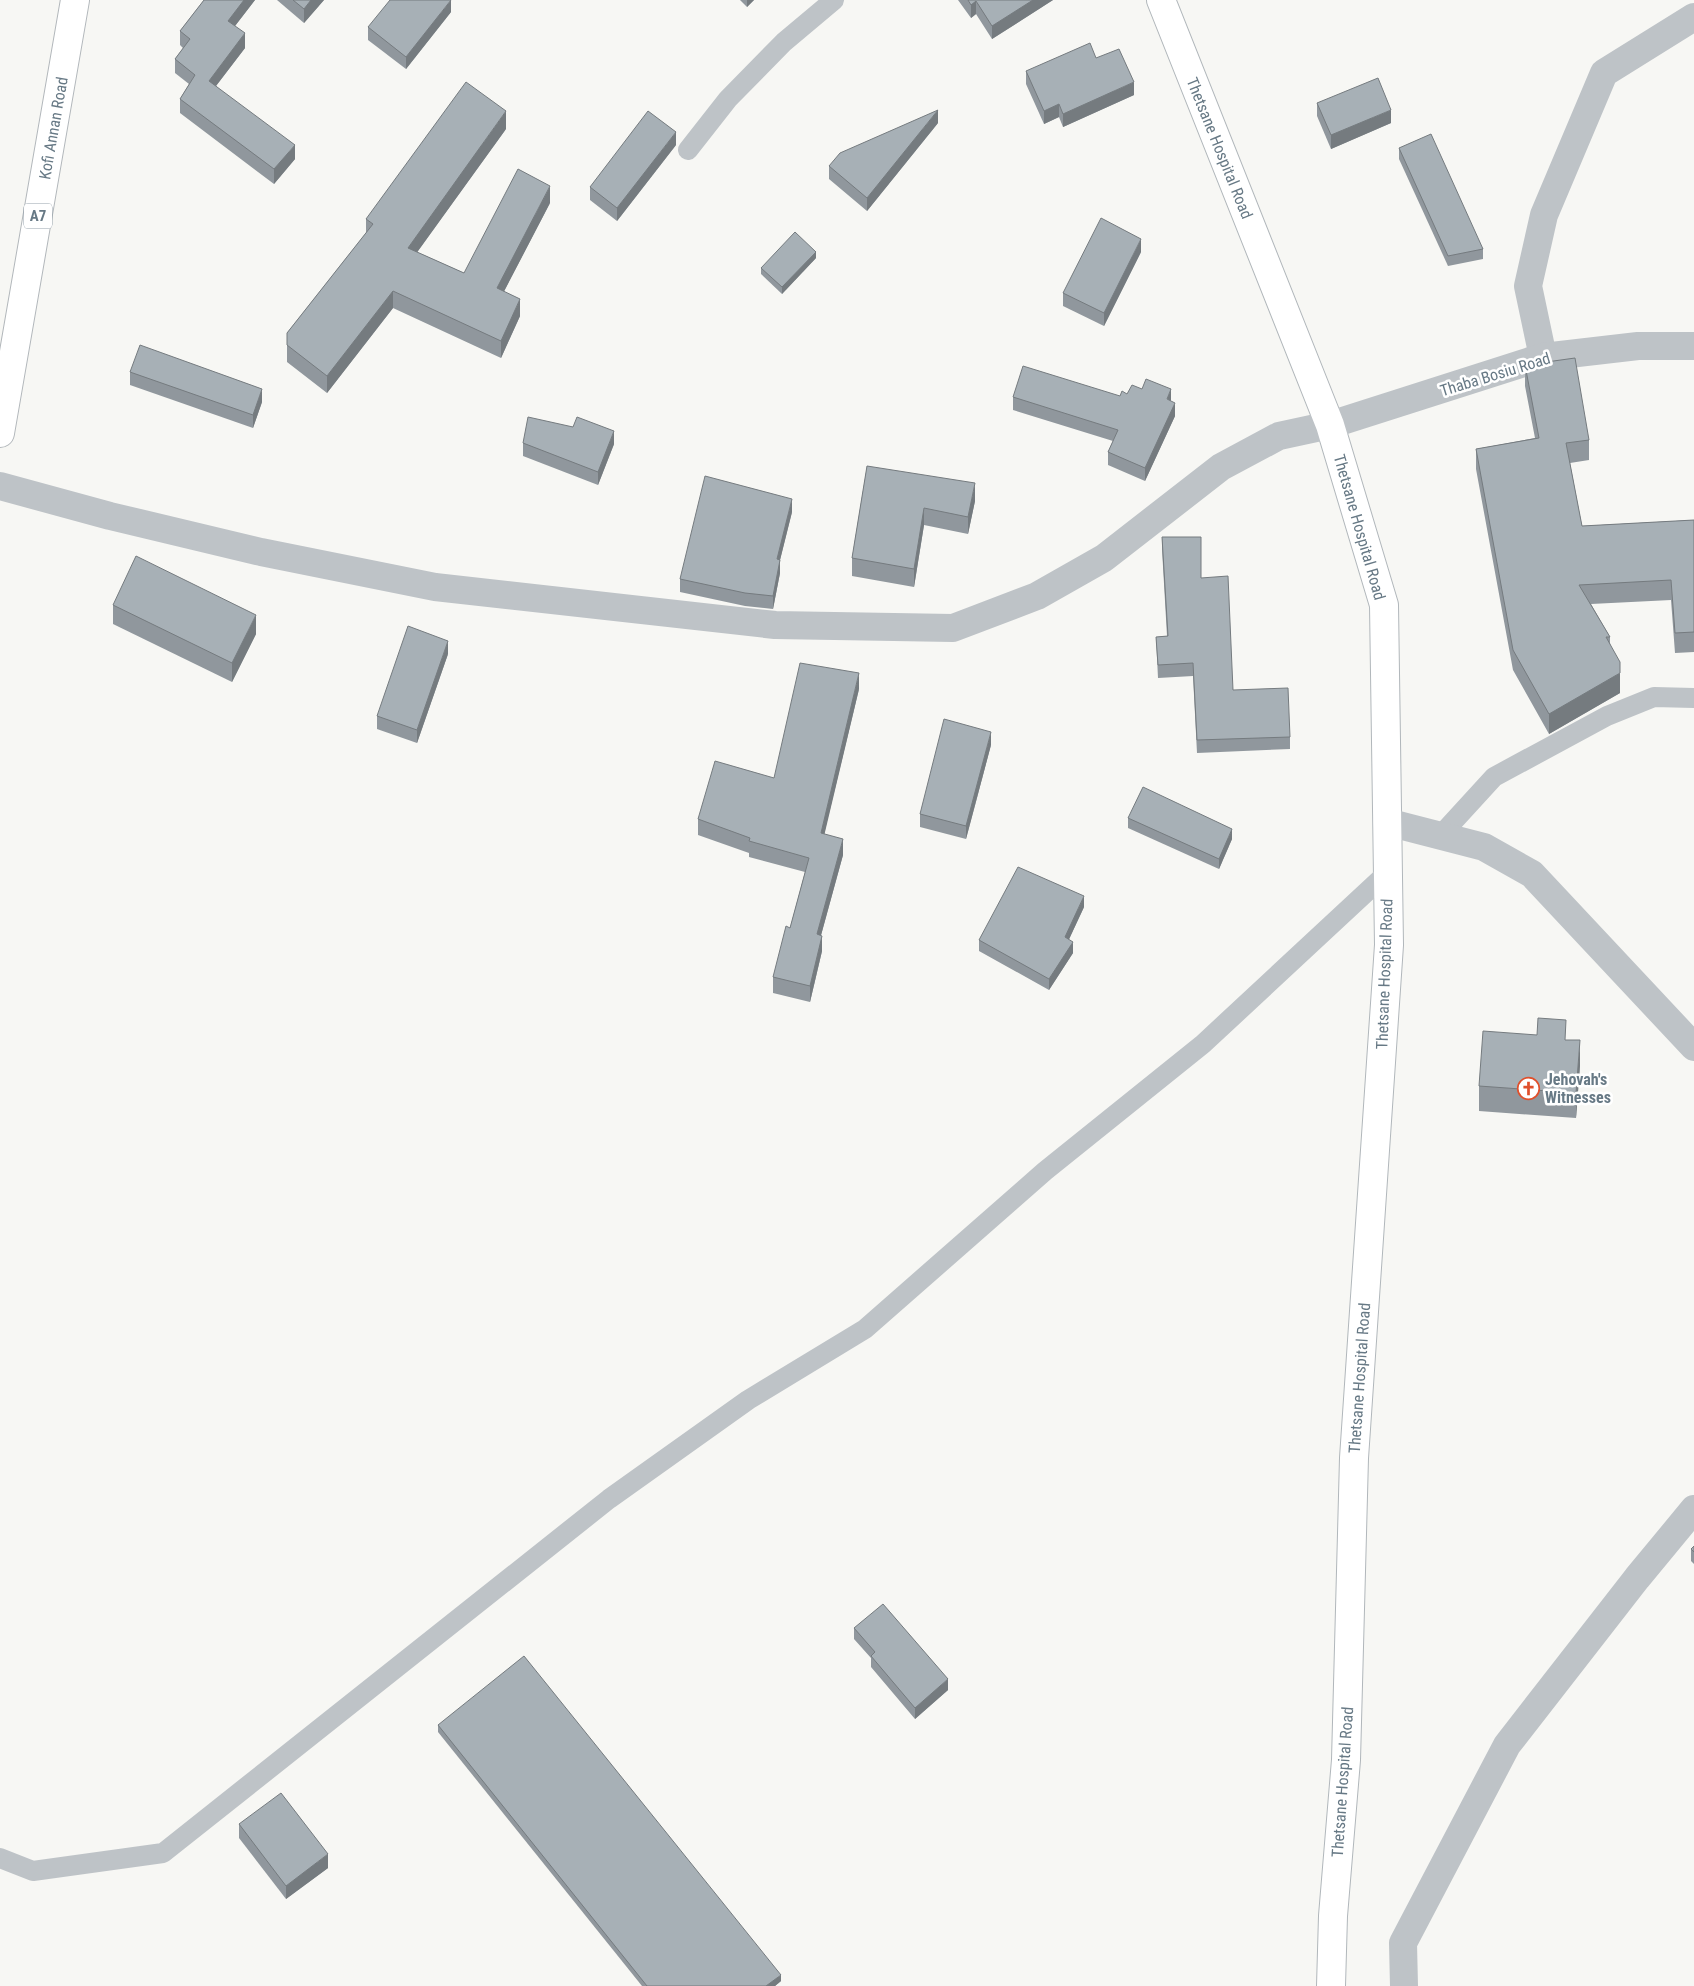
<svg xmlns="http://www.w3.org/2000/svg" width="1694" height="1986" viewBox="0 0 1694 1986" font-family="'Roboto Condensed',sans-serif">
<rect width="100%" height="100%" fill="#f7f7f4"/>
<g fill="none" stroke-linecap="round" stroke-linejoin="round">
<defs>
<polyline id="secondary" points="1161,0 1330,425 1384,605 1389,945 1354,1458 1346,1760 1333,1916 1331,1986"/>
<polyline id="primary" points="0,433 75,0"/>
</defs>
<!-- secondary casing -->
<use href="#secondary" stroke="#b1b7bb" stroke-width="30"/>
<!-- primary casing -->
<use href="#primary" stroke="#b2b7bb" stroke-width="30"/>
<!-- service -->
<g stroke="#bec3c7" stroke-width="20">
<polyline points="688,150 728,99 784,42 834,0"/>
<polyline points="1440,836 1494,777 1607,716 1654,697 1694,698"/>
<polyline points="0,1858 33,1871 163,1853 609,1499 748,1400 865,1329 1045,1171 1203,1044 1388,872"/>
</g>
<!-- minor -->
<g stroke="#bec3c7" stroke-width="28">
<polyline points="1543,357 1528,286 1544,215 1604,73 1694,17"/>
<polyline points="0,486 110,516 261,552 435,587 775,625 953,628 1037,596 1104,558 1221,467 1279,436 1330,425"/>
<polyline points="1387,822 1484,847 1532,874 1694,1047"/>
<polyline points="1404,1986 1403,1943 1507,1745 1637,1578 1694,1509"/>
</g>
<!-- tertiary -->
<polyline stroke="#bec3c7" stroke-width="28" points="1330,425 1543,357 1638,346 1694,346"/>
<!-- secondary -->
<use href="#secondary" stroke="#fff" stroke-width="28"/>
<!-- primary -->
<use href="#primary" stroke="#fff" stroke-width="28"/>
</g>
<!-- wall -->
<g fill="#90979d">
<polygon points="204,0 255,0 235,26 245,48 216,86 295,159 274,184 180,113 180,99 189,84 175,73 175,59 183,48 180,45 180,31"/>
<polygon points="277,0 324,0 304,23"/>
<polygon points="740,0 754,0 747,7"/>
<polygon points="958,0 1053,0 992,39 976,14 971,18"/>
<polygon points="451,12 406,69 368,40 368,27"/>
<polygon points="1026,71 1134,95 1063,127 1059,117 1044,124 1026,84"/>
<polygon points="1317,103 1391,123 1331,149 1317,116"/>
<polygon points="938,123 867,211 829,179 829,166"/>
<polygon points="506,129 417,252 464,273 550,203 504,291 520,316 501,358 393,308 327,393 287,362 287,333 366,233 366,219"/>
<polygon points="676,145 617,221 590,200 590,187"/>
<polygon points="1399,148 1483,249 1483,259 1448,266 1399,159"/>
<polygon points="1141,252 1104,326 1063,306 1063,293"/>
<polygon points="816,258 782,294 761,274 761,268"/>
<polygon points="1525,365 1589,440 1589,460 1570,463 1582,526 1694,520 1694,652 1675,653 1671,600 1591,604 1610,637 1610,643 1620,693 1549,734 1513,670 1476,469 1476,449 1535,438 1525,386"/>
<polygon points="130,372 262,402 253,428 130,385"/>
<polygon points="1127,394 1171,401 1175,416 1145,481 1108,465 1108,452 1113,441 1013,410 1013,397 1120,396"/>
<polygon points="523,443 614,444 598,485 523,456"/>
<polygon points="867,466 975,501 968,534 924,525 914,587 852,576 852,558"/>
<polygon points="792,512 780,560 780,573 773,609 745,606 680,592 680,579"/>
<polygon points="1162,537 1201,578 1233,690 1290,737 1290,749 1197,753 1193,676 1158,678 1156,637 1167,636 1162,549"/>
<polygon points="113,605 256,634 232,682 113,624"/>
<polygon points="448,654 417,743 377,729 377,716"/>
<polygon points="859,689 824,834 843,855 821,935 822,951 810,1002 773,993 773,977 790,928 805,872 749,857 749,853 698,835 698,819 774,778"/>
<polygon points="991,745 966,839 920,827 920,814"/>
<polygon points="1128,818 1232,839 1219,869 1128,828"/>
<polygon points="1084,907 1069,939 1073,953 1049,990 979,951 979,940"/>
<polygon points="1566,1040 1580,1065 1576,1118 1479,1111 1479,1086"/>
<polygon points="1694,1546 1694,1564 1691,1561 1691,1549"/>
<polygon points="854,1628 948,1690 915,1719 871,1667 871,1658 854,1639"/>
<polygon points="438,1725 781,1981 775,1986 642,1986 438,1732"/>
<polygon points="239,1824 328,1868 286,1899 239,1838"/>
</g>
<!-- shaded-wall -->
<g fill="#757b7f">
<polygon points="244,0 255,0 228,35 228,21"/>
<polygon points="311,0 324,0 304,23 304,9"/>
<polygon points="451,0 451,12 406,69 406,57"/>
<polygon points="747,0 754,0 747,7"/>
<polygon points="1033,0 1053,0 992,39 992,26"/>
<polygon points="976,1 976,14 971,18 971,5"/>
<polygon points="245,33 245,48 209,95 209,81"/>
<polygon points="1134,82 1134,95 1063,127 1063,114"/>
<polygon points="1059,104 1059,117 1044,124 1044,111"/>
<polygon points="938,110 938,123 867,211 867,198"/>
<polygon points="1391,110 1391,123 1331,149 1331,135"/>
<polygon points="506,111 506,129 408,265 408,248"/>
<polygon points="676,132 676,145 617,221 617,208"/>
<polygon points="295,145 295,159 274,184 274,169"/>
<polygon points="550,186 550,203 497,305 497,288"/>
<polygon points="1141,239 1141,252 1104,326 1104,313"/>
<polygon points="816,252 816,258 782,294 782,287"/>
<polygon points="393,291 393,308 327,393 327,376"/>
<polygon points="520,299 520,316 501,358 501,341"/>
<polygon points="262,389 262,402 253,428 253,415"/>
<polygon points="1171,389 1171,402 1167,399"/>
<polygon points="1175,403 1175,416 1145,481 1145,468"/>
<polygon points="614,431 614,444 598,485 598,472"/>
<polygon points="975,483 975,501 968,534 968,517"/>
<polygon points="792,499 792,512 777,572 777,559"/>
<polygon points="924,508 924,525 914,587 914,569"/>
<polygon points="780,560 780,573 773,609 773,596"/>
<polygon points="256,615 256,634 232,682 232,663"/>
<polygon points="448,641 448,654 417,743 417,730"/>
<polygon points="859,673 859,689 821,849 821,833"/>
<polygon points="1620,673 1620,693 1549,734 1549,714"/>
<polygon points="991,732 991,745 966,839 966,826"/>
<polygon points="1232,829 1232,839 1219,869 1219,859"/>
<polygon points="843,839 843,855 817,950 817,934"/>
<polygon points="1084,896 1084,907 1065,948 1065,937"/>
<polygon points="822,936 822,951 810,1002 810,986"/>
<polygon points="1073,942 1073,953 1049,990 1049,979"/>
<polygon points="1580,1040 1580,1065 1576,1118 1576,1093"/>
<polygon points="948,1679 948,1690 915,1719 915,1708"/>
<polygon points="328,1854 328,1868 286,1899 286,1886"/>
<polygon points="781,1975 781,1981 775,1986 766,1986"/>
</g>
<!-- building -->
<g fill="#a7b0b6" stroke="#757b7f">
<polygon points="204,0 244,0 228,21 245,33 209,81 295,145 274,169 180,99 195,75 175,59 190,39 180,31"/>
<polygon points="293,0 311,0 304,9"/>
<polygon points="390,0 451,0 406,57 368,27"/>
<polygon points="968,0 1033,0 992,26 976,1 971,5"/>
<polygon points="1090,43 1096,58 1119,49 1134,82 1063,114 1059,104 1044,111 1026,71"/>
<polygon points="1378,78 1391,110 1331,135 1317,103"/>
<polygon points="466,82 506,111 408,248 464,273 518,169 550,186 497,288 520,299 501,341 393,291 327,376 287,345 287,333 373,224 366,219"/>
<polygon points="938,110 867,198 829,166 840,153"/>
<polygon points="648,111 676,132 617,208 590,187"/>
<polygon points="1431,134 1483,249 1448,256 1399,148"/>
<polygon points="1101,218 1141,239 1104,313 1063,293"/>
<polygon points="795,232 816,252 782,287 761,268"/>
<polygon points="140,345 262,389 253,415 130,372"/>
<polygon points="1575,358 1589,440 1566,443 1582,526 1694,520 1694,632 1675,633 1671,580 1579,585 1610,637 1606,637 1620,662 1620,673 1549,714 1513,650 1476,449 1539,438 1525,365"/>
<polygon points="1023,366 1120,396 1122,391 1127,394 1132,385 1142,389 1146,379 1171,389 1167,399 1175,403 1145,468 1108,452 1118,430 1013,397"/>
<polygon points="528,417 573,427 577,417 614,431 598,472 523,443"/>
<polygon points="867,466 975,483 968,517 924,508 914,569 852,558"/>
<polygon points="705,476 792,499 777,559 780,560 773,596 745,593 680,579"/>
<polygon points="1162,537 1201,537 1201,578 1228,576 1233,690 1288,688 1290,737 1197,740 1193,663 1158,665 1156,637 1168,636"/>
<polygon points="136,556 256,615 232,663 113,605"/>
<polygon points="408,626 448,641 417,730 377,716"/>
<polygon points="800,663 859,673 821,833 843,839 817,934 822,936 810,986 773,977 786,926 790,928 809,858 749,841 750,838 698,819 715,761 774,778"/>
<polygon points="944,719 991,732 966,826 920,814"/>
<polygon points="1143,787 1232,829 1219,859 1128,818"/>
<polygon points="1018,867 1084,896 1065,937 1073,942 1049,979 979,940"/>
<polygon points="1538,1018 1566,1020 1565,1040 1580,1040 1576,1093 1479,1086 1483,1031 1537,1035"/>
<polygon points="1694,1546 1694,1552 1691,1549"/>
<polygon points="883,1604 948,1679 915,1708 871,1656 875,1652 854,1628"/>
<polygon points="524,1656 781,1975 766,1986 647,1986 438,1725"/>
<polygon points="281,1793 328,1854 286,1886 239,1824"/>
</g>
<!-- icons -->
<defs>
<symbol id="church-ring" viewBox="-11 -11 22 22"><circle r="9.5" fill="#fff" stroke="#e0502c" stroke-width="1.5"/><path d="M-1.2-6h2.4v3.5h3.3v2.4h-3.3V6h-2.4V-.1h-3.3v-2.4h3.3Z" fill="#e0502c"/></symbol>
</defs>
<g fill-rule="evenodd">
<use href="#church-ring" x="1516" y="1076" width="25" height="25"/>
</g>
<g text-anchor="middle" stroke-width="5" stroke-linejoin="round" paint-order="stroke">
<!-- shield labels -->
<rect fill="#fff" stroke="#95a1aa" stroke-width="1" x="24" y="203.5" width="28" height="25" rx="4"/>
<g font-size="15" font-weight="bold" fill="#677985">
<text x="38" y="221">A7</text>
</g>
<!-- street labels -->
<g font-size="16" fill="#677985" stroke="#fff">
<text transform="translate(53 128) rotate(-80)" y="6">Kofi Annan Road</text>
<text transform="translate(1220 148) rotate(68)" y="6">Thetsane Hospital Road</text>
<text transform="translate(1495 374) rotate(-17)" y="6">Thaba Bosiu Road</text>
<text transform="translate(1360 527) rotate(74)" y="6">Thetsane Hospital Road</text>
<text transform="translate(1384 974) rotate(-88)" y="6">Thetsane Hospital Road</text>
<text transform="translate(1359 1378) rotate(-86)" y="6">Thetsane Hospital Road</text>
<text transform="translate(1342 1782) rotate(-86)" y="6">Thetsane Hospital Road</text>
</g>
<!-- poi labels -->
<g font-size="16" font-weight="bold" fill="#677985" stroke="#fff" text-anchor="start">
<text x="1545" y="1085">Jehovah's<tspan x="1545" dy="18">Witnesses</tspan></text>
</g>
</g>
</svg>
